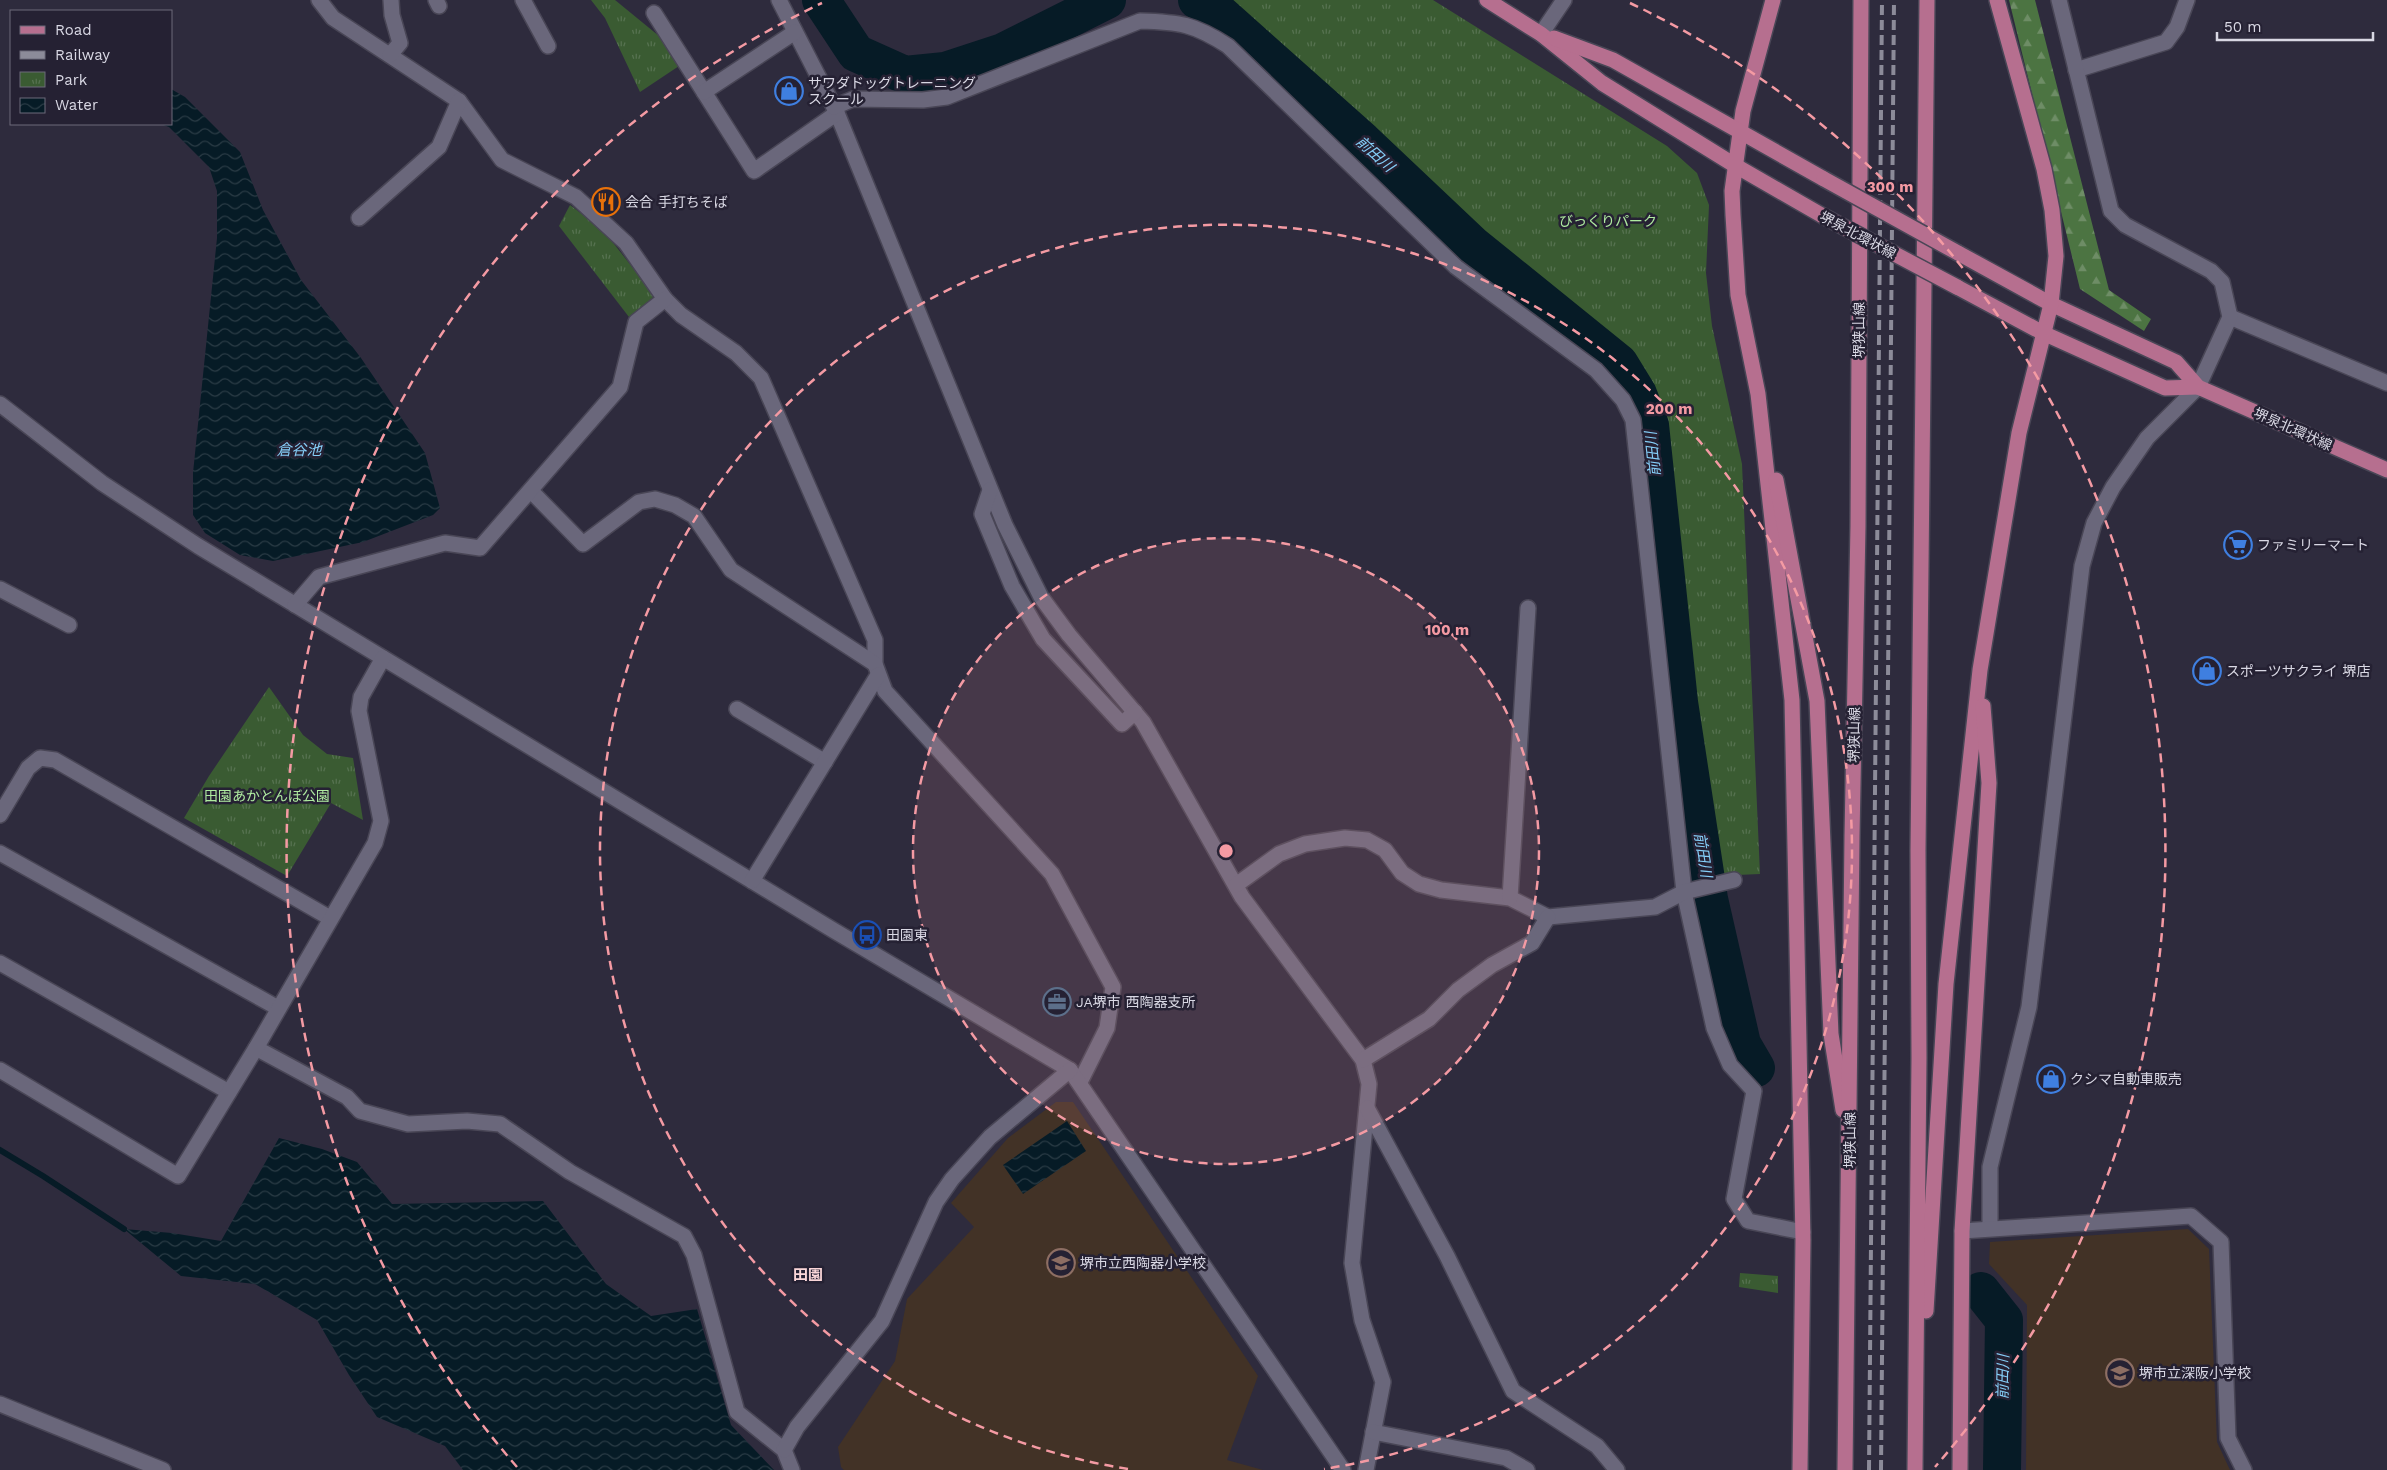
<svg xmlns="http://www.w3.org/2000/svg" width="2387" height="1470" viewBox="0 0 2387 1470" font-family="'Work Sans','Noto Sans JP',sans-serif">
<defs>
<pattern id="forest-firs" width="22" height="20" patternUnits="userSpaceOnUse" patternTransform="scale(1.25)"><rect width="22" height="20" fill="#4c7442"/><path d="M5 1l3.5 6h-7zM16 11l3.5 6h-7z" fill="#6e8d66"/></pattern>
<pattern id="park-tufts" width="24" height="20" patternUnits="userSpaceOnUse" patternTransform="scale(1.25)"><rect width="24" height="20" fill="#3a5b32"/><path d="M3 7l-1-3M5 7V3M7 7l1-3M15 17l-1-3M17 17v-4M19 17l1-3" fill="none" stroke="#567250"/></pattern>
<pattern id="water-waves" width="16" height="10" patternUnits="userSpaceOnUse" patternTransform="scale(1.25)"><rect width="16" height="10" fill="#061b26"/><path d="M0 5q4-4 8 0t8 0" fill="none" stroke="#2a3b45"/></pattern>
</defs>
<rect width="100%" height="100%" fill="#2e2b3d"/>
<!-- education -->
<g fill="#423226">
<polygon points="1056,1102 1073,1102 1258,1376 1227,1460 1263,1470 844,1470 841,1467 838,1447 895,1361 907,1299 974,1227 951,1203 1008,1138"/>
<polygon points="2188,1229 2209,1249 2217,1442 2230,1470 2026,1470 2027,1305 1989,1264 1990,1242"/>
</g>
<!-- forest -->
<polygon fill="url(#forest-firs)" points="2009,0 2035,0 2109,290 2151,319 2144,331 2080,289"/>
<!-- park -->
<g fill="url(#park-tufts)">
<polygon points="591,0 615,0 659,36 679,66 640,92 605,18"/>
<polygon points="1213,0 1433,0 1667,146 1697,173 1709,205 1706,273 1712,326 1742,464 1760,874 1713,876 1667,447 1661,411 1619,349 1488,246 1230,10"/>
<polygon points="570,205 603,230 655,296 629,317 559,226"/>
<polygon points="269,687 303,735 327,754 353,758 363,820 331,803 287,876 184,818 209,776"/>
<polygon points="1740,1273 1778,1276 1778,1293 1739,1287"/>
</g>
<!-- water -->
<g fill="url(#water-waves)">
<polygon points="171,89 185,97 240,152 263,210 301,280 361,358 425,453 440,508 433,515 363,542 273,561 240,555 205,533 193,515 193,473 217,238 217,191 209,167 169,127 161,124 171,124"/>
<polygon points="1067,1121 1086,1151 1023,1194 1003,1165"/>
<polygon points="279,1138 322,1149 357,1162 392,1204 543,1201 606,1284 651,1316 697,1309 731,1425 774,1470 463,1470 445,1446 377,1417 349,1375 317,1320 255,1284 181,1276 124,1229 172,1233 221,1241"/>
</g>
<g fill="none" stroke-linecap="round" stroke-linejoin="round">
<!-- stream -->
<polyline stroke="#061b26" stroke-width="6" points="0,1150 43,1176 124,1229"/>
<!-- river -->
<g stroke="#061b26" stroke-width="38">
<polyline points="821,0 856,53 905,75 945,71 1003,52 1107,0"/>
<polyline points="1197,0 1216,10 1363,141 1473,245 1619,363 1638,394 1650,425 1679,702 1709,899 1742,1044 1756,1068"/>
<polyline points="1981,1291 2004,1320 2002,1470"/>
</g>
<defs>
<g id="minor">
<polyline points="319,0 333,18 459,101 502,160 576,197 626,243 665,299 681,315 736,353 761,378 875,640 875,664 885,691 1052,874 1113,987 1107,1028 1080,1082"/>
<polyline points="436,0 439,6"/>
<polyline points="523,0 548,46"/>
<polyline points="779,0 837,113 1005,525 1041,597 1069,635 1143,722 1242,897 1363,1060 1369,1084 1352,1263 1362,1320 1383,1382 1366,1470"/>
<polyline points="654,13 754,171 837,113"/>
<polyline points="1541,34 1564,0"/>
<polyline points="390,55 400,43 392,15 391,0"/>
<polyline points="2076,70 2166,42 2177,27 2187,0"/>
<polyline points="704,92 795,32"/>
<path d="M834 107 853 99 923 100 947 97 1140 21C1180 22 1194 24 1228 46L1456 267 1596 370 1623 400 1633 420 1684 892 1714 1028 1730 1065 1754 1091 1734 1199 1748 1221 1803 1232"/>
<polyline points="359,218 439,147 459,101"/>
<polyline points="2230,317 2387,383"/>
<polyline points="0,404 102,483 198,546 833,930 1070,1070 1343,1470"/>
<polyline points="990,490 982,514 1012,586 1043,639 1122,724 1135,712"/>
<polyline points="531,491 583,544 639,502 655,499 675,505 694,516 731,570 875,664"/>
<polyline points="0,589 69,625"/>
<polyline points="295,605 319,577 445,543 480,548 620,387 636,322 665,299"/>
<polyline points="737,709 825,762"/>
<polyline points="0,815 28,768 40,758 55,760 330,918"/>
<polyline points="0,853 278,1008"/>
<polyline points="752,881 878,675"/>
<polyline points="1236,885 1279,854 1305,844 1345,838 1367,840 1385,850 1402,873 1419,884 1441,890 1510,898 1548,917 1655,907 1684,892 1734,880"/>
<polyline points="1510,898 1528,608"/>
<polyline points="0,963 229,1092"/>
<polyline points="256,1048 347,1097 360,1111 408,1124 467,1121 500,1124 570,1172 684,1236 694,1255 737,1412 784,1450 792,1470"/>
<polyline points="1363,1060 1429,1019 1458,990 1492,965 1532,943 1548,917"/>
<polyline points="0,1070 178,1176 256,1048 375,843 381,821 359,711 361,697 383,658"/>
<polyline points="1367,1108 1447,1256 1513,1391 1597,1446 1617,1470"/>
<polyline points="1990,1228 1990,1167 2029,1007 2082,566 2094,523 2113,487 2147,438 2198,387 2230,317 2222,282 2211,271 2125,225 2111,211 2059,0"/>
<polyline points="1962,1231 2191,1216 2221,1242 2228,1438 2244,1470"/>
<polyline points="0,1404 163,1470"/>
<polyline points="1373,1432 1506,1458 1527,1470"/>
<polyline points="784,1450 797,1427 882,1321 936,1202 952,1179 990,1137 1070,1070"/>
</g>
<g id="major">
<polyline points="1487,0 1541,34 1602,83 1736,166 1823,216"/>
<polyline points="1773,0 1743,111 1732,191 1733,215 1738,295 1758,394 1792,700 1803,1240 1800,1470"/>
<polyline points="1554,38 1613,60 1824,179"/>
<polyline points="1958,253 2051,304 2176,362 2198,387 2387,470"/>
<polyline points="1957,287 2043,333 2165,388 2198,387"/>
<polyline points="1776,480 1817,701 1831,1034 1843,1110"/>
<polyline points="1926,1311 1946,984 1980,670 2019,433 2051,304 2056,256 2052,210 2044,169 1997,0"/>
<polyline points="1845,1470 1852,836 1858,526 1861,0"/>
<polyline points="1915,1470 1919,1058 1918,851 1927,0"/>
<polyline points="1960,1470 1962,1231 1989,783 1983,706"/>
</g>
</defs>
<!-- minor casing -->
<use href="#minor" stroke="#494656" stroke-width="18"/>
<!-- major casing -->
<use href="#major" stroke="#494656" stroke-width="18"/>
<!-- minor -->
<use href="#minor" stroke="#6a677b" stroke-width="15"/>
<!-- major -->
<use href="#major" stroke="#b66f8f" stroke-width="15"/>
<!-- rail -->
<g stroke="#8c8b99" stroke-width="4" stroke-dasharray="10 5" stroke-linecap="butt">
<polyline points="1869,1470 1882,0"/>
<polyline points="1881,1470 1894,0"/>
</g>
<defs>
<g id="major-bridge">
<polyline points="1824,179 1958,253"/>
<polyline points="1823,216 1957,287"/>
</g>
</defs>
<!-- major-bridge casing -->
<use href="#major-bridge" stroke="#494656" stroke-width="18" stroke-linecap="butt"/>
<!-- major-bridge -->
<use href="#major-bridge" stroke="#b66f8f" stroke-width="15"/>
</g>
<!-- distance rings -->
<circle cx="1226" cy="851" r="313" fill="#f49aa3" fill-opacity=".12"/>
<g fill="none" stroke="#f49aa3" stroke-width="2.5" stroke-dasharray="9 6">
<circle cx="1226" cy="851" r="313"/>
<path d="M1128 1469A626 626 0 1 1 1324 1469"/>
<path d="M517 1467A939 939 0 0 1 822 3M1630 3A939 939 0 0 1 1935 1467"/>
</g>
<!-- icons -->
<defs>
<symbol id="shop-ring" viewBox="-11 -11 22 22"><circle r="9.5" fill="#252133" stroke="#3f7fe0" stroke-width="1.5"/><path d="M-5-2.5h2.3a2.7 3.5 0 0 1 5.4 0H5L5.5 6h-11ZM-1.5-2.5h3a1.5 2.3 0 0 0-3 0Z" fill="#3f7fe0"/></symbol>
<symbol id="restaurant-ring" viewBox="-11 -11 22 22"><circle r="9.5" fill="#252133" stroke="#e8710a" stroke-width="1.5"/><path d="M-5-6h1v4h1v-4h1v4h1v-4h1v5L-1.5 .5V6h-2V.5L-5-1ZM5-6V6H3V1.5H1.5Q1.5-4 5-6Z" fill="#e8710a"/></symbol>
<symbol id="supermarket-ring" viewBox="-11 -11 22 22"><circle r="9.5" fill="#252133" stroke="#3f7fe0" stroke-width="1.5"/><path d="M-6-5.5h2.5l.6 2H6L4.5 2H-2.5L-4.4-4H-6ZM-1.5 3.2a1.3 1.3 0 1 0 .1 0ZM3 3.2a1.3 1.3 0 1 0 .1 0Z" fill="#3f7fe0"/></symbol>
<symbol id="bus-ring" viewBox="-11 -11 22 22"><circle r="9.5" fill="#252133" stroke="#1a4fb4" stroke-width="1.5"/><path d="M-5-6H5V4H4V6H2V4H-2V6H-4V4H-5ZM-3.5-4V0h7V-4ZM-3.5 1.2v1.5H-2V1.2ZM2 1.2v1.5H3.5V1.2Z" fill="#1a4fb4"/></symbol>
<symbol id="office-ring" viewBox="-11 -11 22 22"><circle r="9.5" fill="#252133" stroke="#5c6f8a" stroke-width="1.5"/><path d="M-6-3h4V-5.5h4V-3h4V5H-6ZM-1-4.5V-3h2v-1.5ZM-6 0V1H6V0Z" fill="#5c6f8a"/></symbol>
<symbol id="school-ring" viewBox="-11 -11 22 22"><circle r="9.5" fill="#252133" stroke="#8d6e63" stroke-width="1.5"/><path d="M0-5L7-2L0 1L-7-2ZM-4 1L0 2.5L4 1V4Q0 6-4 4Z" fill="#8d6e63"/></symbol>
</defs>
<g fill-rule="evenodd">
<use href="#shop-ring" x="773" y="75" width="32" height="32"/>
<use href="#restaurant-ring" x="590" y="186" width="32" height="32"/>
<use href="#supermarket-ring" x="2222" y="529" width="32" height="32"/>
<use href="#shop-ring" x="2191" y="655" width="32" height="32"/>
<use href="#bus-ring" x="851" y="919" width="32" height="32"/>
<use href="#office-ring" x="1041" y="986" width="32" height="32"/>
<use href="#shop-ring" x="2035" y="1063" width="32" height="32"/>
<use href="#school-ring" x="1045" y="1247" width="32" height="32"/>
<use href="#school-ring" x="2104" y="1357" width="32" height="32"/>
</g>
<g text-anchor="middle" stroke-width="5" stroke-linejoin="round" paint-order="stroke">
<!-- poi labels -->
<g font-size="14" fill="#d9d8e4" stroke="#252133" text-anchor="start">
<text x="808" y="88">サワダドッグトレーニング<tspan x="808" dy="16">スクール</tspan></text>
<text x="625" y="207">会合 手打ちそば</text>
<text x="2257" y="550">ファミリーマート</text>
<text x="2226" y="676">スポーツサクライ 堺店</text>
<text x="886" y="940">田園東</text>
<text x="1076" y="1007">JA堺市 西陶器支所</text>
<text x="2070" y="1084">クシマ自動車販売</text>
<text x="1080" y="1268">堺市立西陶器小学校</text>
<text x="2139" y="1378">堺市立深阪小学校</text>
</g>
<!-- park labels -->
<g font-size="14" fill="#afeba0" stroke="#252133">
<text x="1608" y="226">びっくりパーク</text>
<text x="267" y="801">田園あかとんぼ公園</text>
</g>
<!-- street labels -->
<g font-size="14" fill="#d9d8e4" stroke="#252133">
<text transform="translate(1858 235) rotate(28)" y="5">堺泉北環状線</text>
<text transform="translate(1859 330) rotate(-90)" y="5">堺狭山線</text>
<text transform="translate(2293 429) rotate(24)" y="5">堺泉北環状線</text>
<text transform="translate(1854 735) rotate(-89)" y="5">堺狭山線</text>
<text transform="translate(1850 1140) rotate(-90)" y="5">堺狭山線</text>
</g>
<!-- water labels -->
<g font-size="15" font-style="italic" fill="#85cef8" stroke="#252133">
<text transform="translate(1375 154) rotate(42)" y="5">前田川</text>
<text x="299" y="455">倉谷池</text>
<text transform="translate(1653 454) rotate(-96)" y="5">前田川</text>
<text transform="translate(1703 855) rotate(81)" y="5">前田川</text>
<text transform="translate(2003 1377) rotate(-89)" y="5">前田川</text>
</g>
<!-- neighbourhood labels -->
<g font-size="15" font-weight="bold" fill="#fad6d8" stroke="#252133">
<text x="808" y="1280">田園</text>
</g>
</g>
<circle cx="1226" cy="851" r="8" fill="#f49aa3" stroke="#252133" stroke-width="2.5"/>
<g font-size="15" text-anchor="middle" font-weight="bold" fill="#f49aa3" stroke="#252133" stroke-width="5" stroke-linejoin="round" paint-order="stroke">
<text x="1890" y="192">300 m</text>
<text x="1669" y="414">200 m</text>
<text x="1447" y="635">100 m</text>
</g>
<!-- legend -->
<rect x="10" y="10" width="162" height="115" fill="#252133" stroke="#6d6a7a"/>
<rect x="20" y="26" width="25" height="8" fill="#b66f8f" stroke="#6d6a7a"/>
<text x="55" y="35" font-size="15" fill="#d9d8e4">Road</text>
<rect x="20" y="51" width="25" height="8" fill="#8c8b99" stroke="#6d6a7a"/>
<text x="55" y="60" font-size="15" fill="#d9d8e4">Railway</text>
<rect x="20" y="72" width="25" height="15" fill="url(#park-tufts)" stroke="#6d6a7a"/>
<text x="55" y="85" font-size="15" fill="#d9d8e4">Park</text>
<rect x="20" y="98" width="25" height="15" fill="url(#water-waves)" stroke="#6d6a7a"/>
<text x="55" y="110" font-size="15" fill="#d9d8e4">Water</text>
<!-- scale -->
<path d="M2217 32v8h156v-8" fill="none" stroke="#d9d8e4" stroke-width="2.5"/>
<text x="2224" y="32" font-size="15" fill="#d9d8e4" stroke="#252133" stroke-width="4" paint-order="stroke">50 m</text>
</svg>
